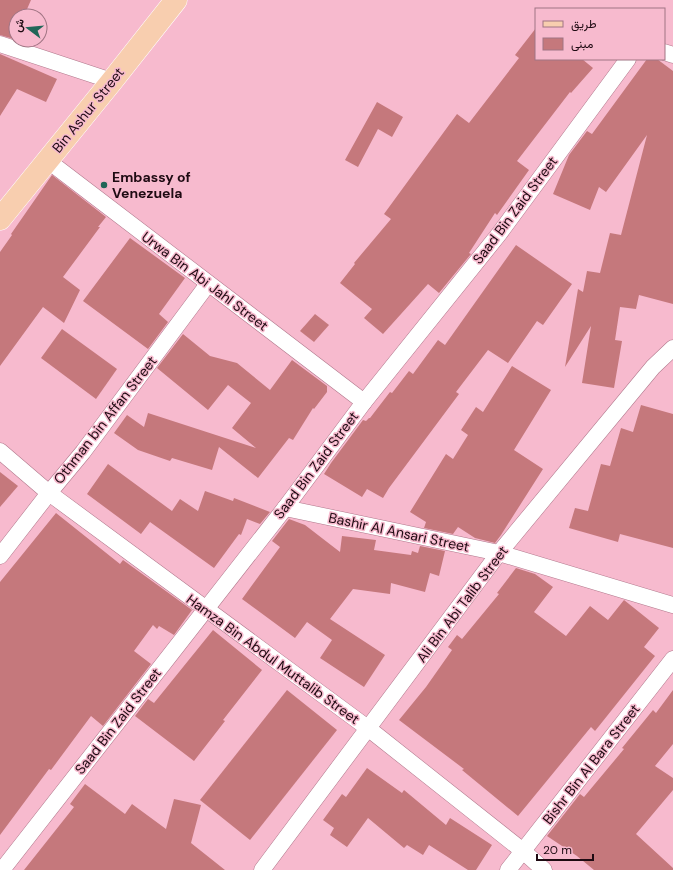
<svg xmlns="http://www.w3.org/2000/svg" width="673" height="870" viewBox="0 0 673 870" font-family="'DM Sans',Vazirmatn,sans-serif">
<rect width="100%" height="100%" fill="#f7bace"/>
<!-- building -->
<g fill="#c5787c">
<polygon points="0,0 31,0 24,16 16,16 16,34 14,39 0,35"/>
<polygon points="536,28 536,59 582,59 593,68 571,93 570,92 517,161 529,170 497,215 495,213 469,253 471,254 439,293 428,284 383,334 364,318 372,309 340,283 355,264 354,263 391,219 384,214 457,114 469,123 519,58 515,55"/>
<polygon points="0,54 57,79 46,102 17,89 0,116"/>
<polygon points="647,59 657,59 673,71 673,304 639,295 636,309 620,307 615,340 622,341 614,388 582,383 591,326 565,367 578,289 583,292 587,271 600,273 610,233 621,235 647,135 606,192 599,187 590,210 553,194 569,155 587,131 592,134"/>
<polygon points="377,102 403,117 392,137 378,129 358,167 345,160"/>
<polygon points="52,175 106,217 98,227 100,227 63,277 80,290 64,323 43,307 0,366 0,252 12,235 11,234"/>
<polygon points="130,238 185,278 159,314 168,322 148,349 83,301"/>
<polygon points="516,245 572,284 543,325 537,321 508,363 488,350 456,392 459,394 389,488 383,498 367,489 362,497 324,474 331,463 363,420 366,421 369,418 370,418 390,392 392,393 409,371 413,374 438,340 445,345"/>
<polygon points="315,314 329,325 314,342 300,331"/>
<polygon points="62,329 117,369 96,399 41,358"/>
<polygon points="183,334 210,356 237,363 270,390 292,360 327,386 327,392 314,409 313,408 293,440 289,438 258,478 219,447 212,470 172,458 170,461 138,450 114,433 127,415 144,427 148,413 256,448 232,428 251,403 228,385 208,410 157,368"/>
<polygon points="512,366 551,390 514,450 543,469 501,535 495,543 475,538 458,527 453,534 424,528 426,522 410,512 446,454 453,459 468,435 461,430 476,407 483,412"/>
<polygon points="641,405 673,414 673,548 620,534 618,542 569,528 575,508 588,511 601,464 610,466 621,428 633,432"/>
<polygon points="108,464 172,511 180,499 198,511 205,491 233,501 234,498 270,512 260,524 247,519 241,535 239,534 214,568 150,522 141,534 87,494"/>
<polygon points="0,472 18,486 0,507"/>
<polygon points="56,513 120,564 123,560 192,610 174,635 159,626 157,629 153,625 134,651 151,664 103,726 91,716 51,770 49,769 0,835 0,582"/>
<polygon points="289,519 305,525 340,552 342,536 376,540 374,550 411,555 412,551 418,553 420,546 445,551 439,576 430,573 425,592 391,583 390,594 353,589 330,619 385,655 364,687 320,658 332,640 307,622 295,638 242,599 280,547 272,541"/>
<polygon points="516,568 535,574 553,587 534,612 566,636 590,606 608,620 624,600 659,628 644,647 655,656 595,731 591,727 518,816 462,770 464,769 399,720 426,687 452,650 448,647 457,635 462,639 499,594 497,593"/>
<polygon points="213,630 262,670 223,720 225,721 194,761 135,716 148,699 154,703"/>
<polygon points="287,690 337,730 250,840 200,800"/>
<polygon points="673,690 673,744 655,766 673,778 673,790 636,834 673,868 673,870 594,870 577,856 547,836 580,794 584,797 624,749 622,748 653,710 656,713"/>
<polygon points="367,768 402,793 404,790 446,825 450,818 492,845 476,870 468,870 429,845 423,855 407,845 404,848 368,818 347,847 330,835 334,828 323,820 342,794 346,797"/>
<polygon points="85,784 125,814 132,804 166,829 174,799 201,805 191,843 225,870 24,870 74,807 70,804"/>
</g>
<g fill="none" stroke-linecap="round" stroke-linejoin="round">
<defs>
<g id="street">
<polyline points="0,44 112,81"/>
<polyline points="664,52 673,55"/>
<polyline points="47,160 364,402"/>
<polyline points="0,451 49,493 369,729 523,851 544,870"/>
<polyline points="285,508 499,553 673,605"/>
<polyline points="0,556 49,493 83,452 208,284"/>
<polyline points="2,870 285,508 364,402 499,234 628,59"/>
<polyline points="262,870 499,553 653,367 673,348"/>
<polyline points="508,870 673,659"/>
</g>
<polyline id="primary" points="0,219 112,81 176,0"/>
</defs>
<!-- street casing -->
<use href="#street" stroke="#b1788c" stroke-width="17"/>
<!-- primary casing -->
<use href="#primary" stroke="#fff" stroke-width="23"/>
<!-- street -->
<use href="#street" stroke="#fff" stroke-width="16"/>
<!-- primary -->
<use href="#primary" stroke="#f8ceaf" stroke-width="22"/>
</g>
<!-- markers -->
<circle fill="#216658" stroke="#f7bace" stroke-width="1.5" cx="104" cy="185" r="4"/>
<g text-anchor="middle" stroke-width="3" stroke-linejoin="round" paint-order="stroke">
<!-- street labels -->
<g font-size="14" fill="#1e0a12" stroke="#f7bace">
<text transform="translate(88 110) rotate(-51)" y="5">Bin Ashur Street</text>
<text transform="translate(515 210) rotate(-53)" y="5">Saad Bin Zaid Street</text>
<text transform="translate(205 281) rotate(37)" y="5">Urwa Bin Abi Jahl Street</text>
<text transform="translate(105 420) rotate(-52)" y="5">Othman bin Affan Street</text>
<text transform="translate(316 465) rotate(-53)" y="5">Saad Bin Zaid Street</text>
<text transform="translate(399 532) rotate(12)" y="5">Bashir Al Ansari Street</text>
<text transform="translate(462 604) rotate(-53)" y="5">Ali Bin Abi Talib Street</text>
<text transform="translate(273 659) rotate(36)" y="5">Hamza Bin Abdul Muttalib Street</text>
<text transform="translate(118 721) rotate(-52)" y="5">Saad Bin Zaid Street</text>
<text transform="translate(591 764) rotate(-52)" y="5">Bishr Bin Al Bara Street</text>
</g>
<!-- poi labels -->
<g font-size="14" font-weight="bold" fill="#1e0a12" stroke="#f7bace" text-anchor="start">
<text x="112" y="182">Embassy of<tspan x="112" dy="16">Venezuela</tspan></text>
</g>
</g>
<!-- legend -->
<rect x="535" y="8" width="130" height="52" fill="#f7bace" stroke="#a07483"/>
<rect x="543" y="21" width="20" height="6" fill="#f8ceaf" stroke="#a07483"/>
<text x="571" y="28" font-size="12" fill="#1e0a12">طريق</text>
<rect x="543" y="38" width="20" height="12" fill="#c5787c" stroke="#a07483"/>
<text x="571" y="48" font-size="12" fill="#1e0a12">مبنى</text>
<!-- north arrow -->
<g transform="translate(28 28) rotate(286)"><circle r="19" fill="#f7bace" stroke="#a07483"/>
<path d="M0-3L7 15L0 10L-7 15Z" fill="#216658"/>
<text y="-6" font-size="11" font-weight="bold" text-anchor="middle" fill="#1e0a12">ش</text>
</g>
<!-- scale -->
<path d="M537 854v6h56v-6" fill="none" stroke="#1e0a12" stroke-width="2"/>
<text x="543" y="854" font-size="12" fill="#1e0a12" stroke="#f7bace" stroke-width="3" paint-order="stroke">20 m</text>
</svg>
